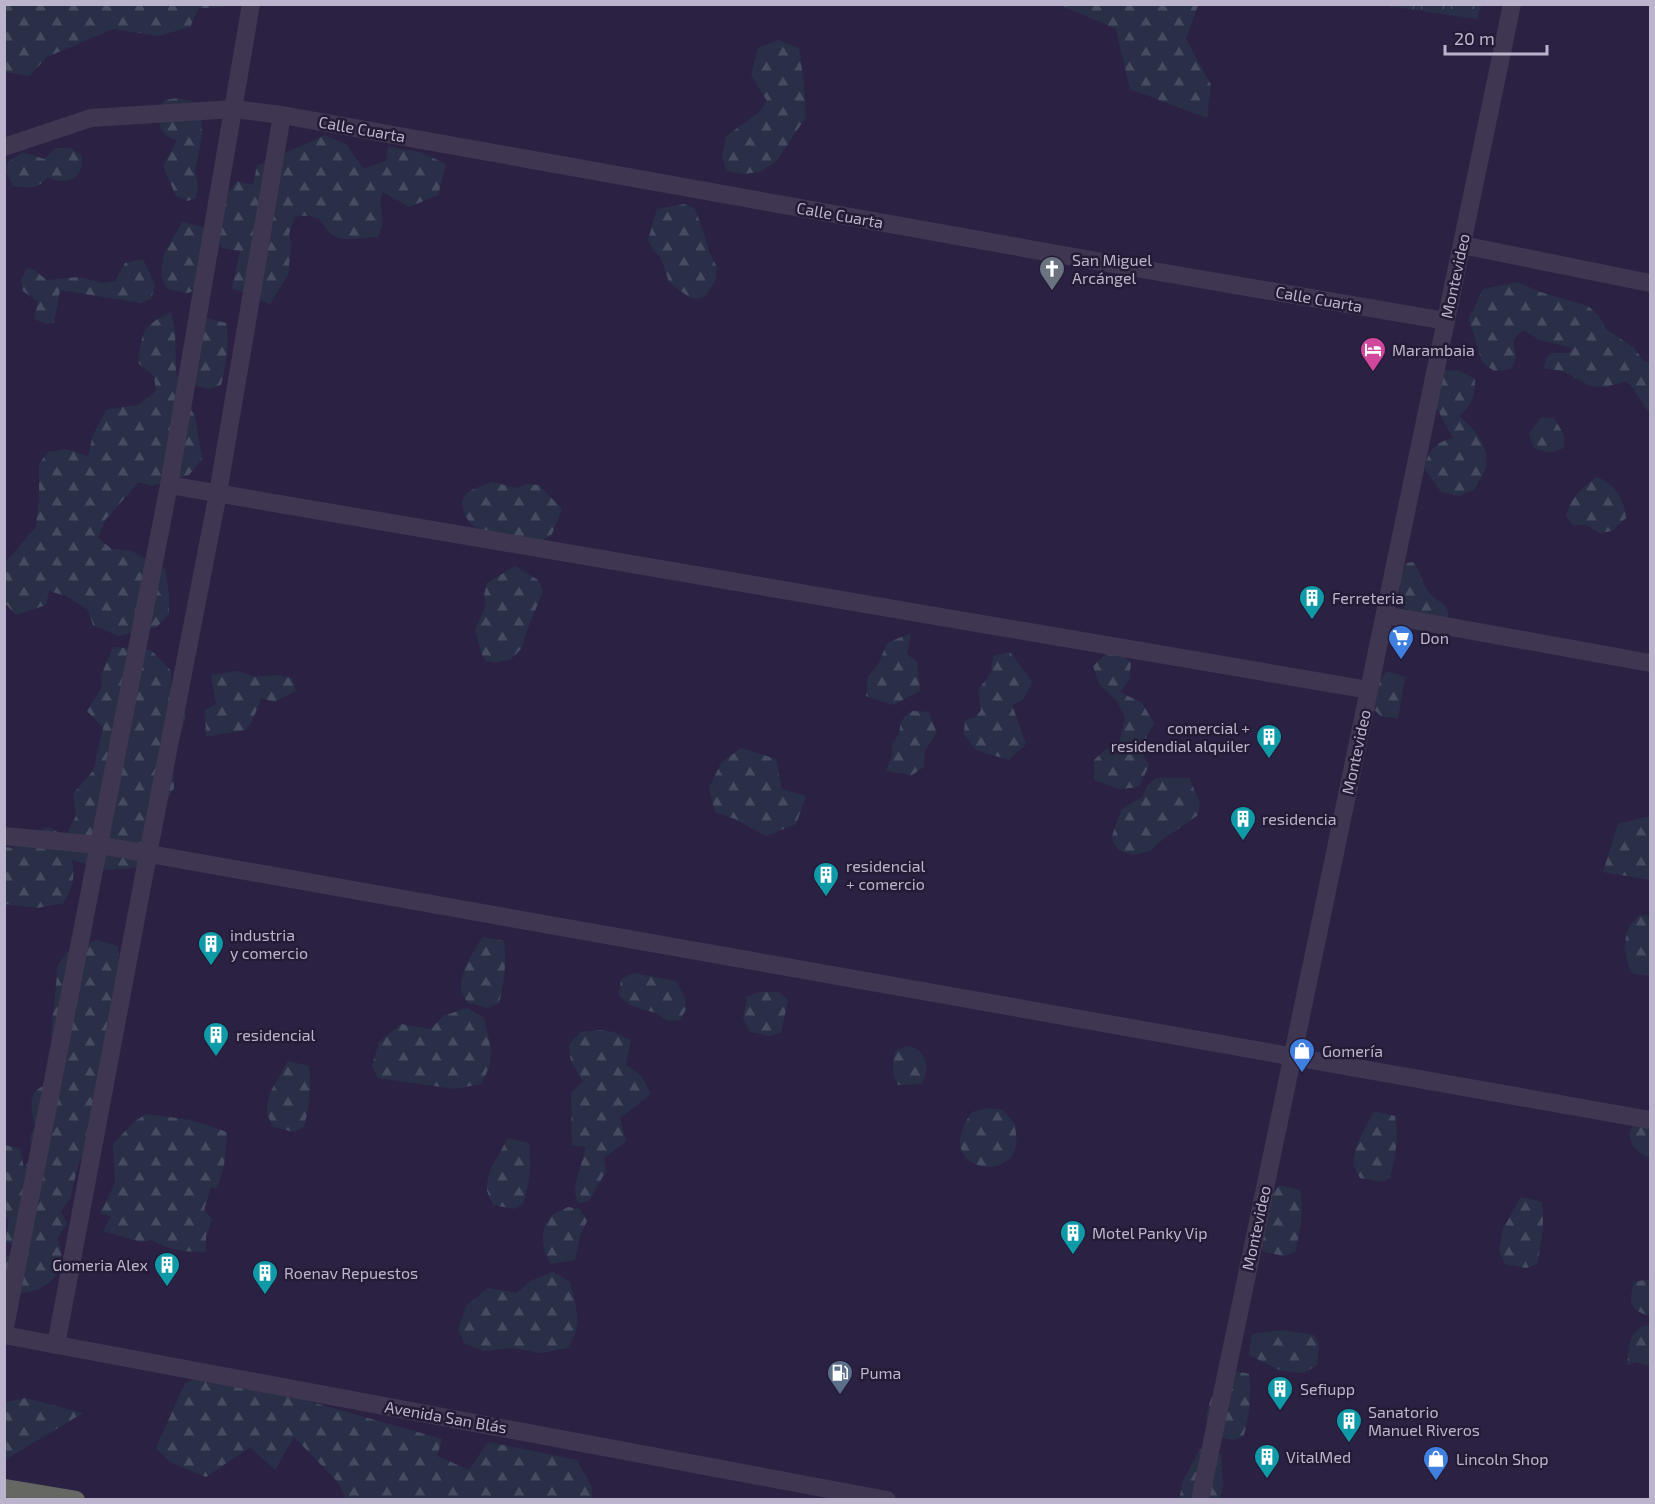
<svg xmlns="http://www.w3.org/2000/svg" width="1655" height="1504" viewBox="0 0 1655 1504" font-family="'Exo 2',sans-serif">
<defs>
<pattern id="forest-firs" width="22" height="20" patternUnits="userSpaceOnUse" patternTransform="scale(1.5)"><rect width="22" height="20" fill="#282f47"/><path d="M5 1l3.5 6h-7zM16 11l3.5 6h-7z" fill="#454b60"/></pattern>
<pattern id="park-crowns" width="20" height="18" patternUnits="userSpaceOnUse" patternTransform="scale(1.5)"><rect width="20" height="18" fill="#282f47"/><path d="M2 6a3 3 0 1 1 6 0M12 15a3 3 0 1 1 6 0" fill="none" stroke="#454b60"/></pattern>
</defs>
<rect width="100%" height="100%" fill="#2b2243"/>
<!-- forest -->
<g fill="url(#forest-firs)">
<polygon points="5,4 226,4 226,5 225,7 199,8 190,27 158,36 113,29 47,57 29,76 5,72"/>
<polygon points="1063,5 1198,5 1186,39 1211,85 1207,118 1130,89 1116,29 1063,6"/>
<polygon points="778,40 799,48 804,83 806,117 776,162 760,172 743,174 727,171 722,157 726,136 757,114 767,101 751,75 758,48"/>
<path d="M178 98 191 101 201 109 202 135 195 172 198 185 196 198 188 201 176 196 163 166 177 140C161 135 160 128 157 112L165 100Z"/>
<path d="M325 135 347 145 363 169 386 161 388 147 420 152 446 164 438 195 409 207 383 192 380 201 383 223 378 237C366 237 350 241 339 238 316 230 331 211 295 217L289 234 291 246 288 275 270 304 232 288 240 251 222 248 215 234 227 194 237 181 253 185 257 166Z"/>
<path d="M55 148H70L81 155C86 178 67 187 48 177 37 190 28 188 13 186L6 172 8 162 23 152 44 159Z"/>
<polygon points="684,204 695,209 704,233 709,252 717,267 715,282 706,295 697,299 690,298 669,282 661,258 653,250 648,240 657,209"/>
<polygon points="182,222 203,227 204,238 197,289 188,293 167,289 161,276 164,254"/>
<polygon points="143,259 155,285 151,299 141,303 60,290 54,323 46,324 34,319 38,302 23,291 21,280 27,268 34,270 47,280 78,277 103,283 115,281 125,263"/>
<path d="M1518 282 1540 292 1588 306 1599 316 1606 329 1633 347 1643 360 1650 363V413C1640 402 1638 391 1626 381L1606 387 1590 386 1563 371 1544 368 1546 358 1551 353H1568L1572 348 1540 340 1523 330 1513 340 1516 359 1511 369 1494 371 1482 362 1469 319 1483 289Z"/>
<path d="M171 312 175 329 176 372 195 417 202 459 189 475 152 486 139 482 105 520 98 538 112 549 131 551 165 568 169 595V614L157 627 118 636 93 625 88 610 66 596 49 591 46 605 16 615 5 603 4 564 36 527 39 496V464L48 452 67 449 88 456 93 435 107 409 138 405 156 391 154 376 138 363C143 332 140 327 171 312Z"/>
<path d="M206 318 226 323C230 344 226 364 221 385L211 389 190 385Z"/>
<path d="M1445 370 1460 371 1475 379C1475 396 1472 406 1459 416 1473 427 1491 448 1486 467 1484 474 1478 482 1475 489L1459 496 1441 492 1425 469C1427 451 1436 442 1453 438L1434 403Z"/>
<polygon points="1541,417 1554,418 1564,435 1564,448 1549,453 1534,448 1529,434"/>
<path d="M1597 477C1617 486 1623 497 1626 518L1612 531 1600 533 1586 525H1573L1566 516C1570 498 1582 488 1597 477Z"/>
<path d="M492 482 517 488 528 484 539 485 562 509 552 534 542 541C526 539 511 534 496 532 492 531 486 533 482 531 475 529 468 521 465 515 454 492 475 489 492 482Z"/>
<path d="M1413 562C1422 572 1422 587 1432 596 1438 602 1443 601 1447 609 1449 614 1448 617 1447 623L1416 615 1404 608C1397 591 1398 579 1407 563Z"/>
<polygon points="515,566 538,580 543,591 526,633 522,648 511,659 495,663 486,661 482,655 475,629 486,606 484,595 487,583"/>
<polygon points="911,633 907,654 917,662 920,691 893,705 866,696 868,677 879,663 887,643"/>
<path d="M113 647 151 650 171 671V691L186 717 173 760 174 788 167 801 155 866 107 870 72 860C75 878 73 886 64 903L37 908 5 904 4 847 13 848 25 836 49 827 66 837 71 856 68 831 76 816 73 794 93 771 103 728 87 711 102 687 101 676Z"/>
<polygon points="1113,647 1131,663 1129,680 1120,692 1142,703 1154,723 1140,750 1149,765 1139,787 1120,789 1094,780 1094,760 1106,749 1118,747 1125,718 1117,701 1099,684 1093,666"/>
<polygon points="1010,652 1032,682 1023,700 1012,705 1026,744 1009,760 976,750 964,734 965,720 976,717 981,710 978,690 991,673 993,656"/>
<polygon points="237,671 255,677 276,675 292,678 296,691 274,702 261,698 252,722 245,730 206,737 205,710 216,704 211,675"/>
<polygon points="1387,671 1405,677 1398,718 1382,717 1371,707 1376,684"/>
<polygon points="911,711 928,712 937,733 925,750 924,767 912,775 886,771 892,756 892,744 899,734 901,721"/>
<polygon points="741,748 776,759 782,789 806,796 796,824 766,836 735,819 715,812 709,788 721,763"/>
<polygon points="1156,778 1189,778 1200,803 1198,815 1162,840 1150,851 1134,855 1119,850 1113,843 1112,836 1121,810 1142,797 1147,786"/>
<polygon points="1645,817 1650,817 1650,880 1603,872 1618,824"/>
<path d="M1640 915 1650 916V976L1633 974C1625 961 1622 940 1630 926 1632 922 1637 919 1640 915Z"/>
<path d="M483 937 504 941C507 963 504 982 499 1003L489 1008 468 1003C466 1000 462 994 461 990 459 974 474 949 483 937Z"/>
<path d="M96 940 118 946 120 968 83 1155 78 1165 70 1199 61 1211 67 1224 57 1239C72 1270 47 1294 16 1293L5 1278V1256L19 1253 23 1246 5 1242 9 1220 5 1216V1145L20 1149 24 1168 34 1154C30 1144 28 1135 35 1127 31 1107 25 1090 50 1084L54 1051 51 1034 58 965 67 952Z"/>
<polygon points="634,973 676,981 685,998 686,1009 680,1020 668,1021 656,1013 632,1006 619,996 621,979"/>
<polygon points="759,992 779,992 788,1000 781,1032 770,1036 750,1032 743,1019 747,997"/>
<path d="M467 1008 484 1018C490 1047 497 1056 481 1084L455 1089 378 1078 372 1066 379 1042 401 1024 431 1029 443 1016Z"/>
<polygon points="601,1030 613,1032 631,1040 626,1065 641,1075 651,1094 620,1118 626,1141 604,1158 606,1171 589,1201 578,1203 574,1189 586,1147 572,1145 571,1093 583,1081 571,1062 569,1045 580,1032"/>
<path d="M907 1046C927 1049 930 1068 922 1084L898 1085C891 1073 892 1063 896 1050Z"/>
<path d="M288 1061 309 1066C312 1087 309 1106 304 1127L294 1132 273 1127 267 1114V1107L270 1093Z"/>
<path d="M989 1108 1003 1110C1006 1114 1012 1120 1015 1125 1015 1125 1016 1133 1016 1134 1024 1186 927 1174 972 1112Z"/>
<path d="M1374 1111 1395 1116C1399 1138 1395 1157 1390 1178L1381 1182 1360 1178 1353 1165 1354 1157 1357 1144Z"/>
<polygon points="146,1114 191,1120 227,1132 224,1166 217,1188 211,1187 204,1210 212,1219 206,1236 206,1252 183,1251 165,1247 152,1240 141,1242 103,1231 111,1216 100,1214 115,1183 113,1144 134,1122"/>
<path d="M1650 1115V1158C1638 1154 1622 1139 1634 1125 1637 1121 1646 1118 1650 1115Z"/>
<path d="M508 1138 529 1143C532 1164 529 1184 523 1204L514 1209 493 1205 487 1191V1184L490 1170Z"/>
<path d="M1279 1185 1300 1190C1304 1212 1300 1231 1295 1252L1285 1256 1264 1252 1258 1239 1270 1199Z"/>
<path d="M1521 1197 1542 1202C1545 1224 1541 1243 1537 1264L1526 1268 1505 1264 1499 1251 1503 1229Z"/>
<path d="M568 1207 580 1209 587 1221 580 1236 575 1260 551 1264C542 1251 538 1229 552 1216 556 1212 563 1210 568 1207Z"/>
<path d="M553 1272 570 1282C576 1310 584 1321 568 1348L541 1353 512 1348 483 1351 464 1343 458 1329 466 1306 488 1288 517 1293 530 1281Z"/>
<path d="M1650 1279V1319V1316C1628 1310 1629 1301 1634 1282Z"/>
<path d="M1650 1324V1365L1648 1366 1636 1362 1627 1365C1630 1344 1627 1331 1650 1324Z"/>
<polygon points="1282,1330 1314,1335 1319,1345 1317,1365 1304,1373 1282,1371 1249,1355 1252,1334"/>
<path d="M1228 1369 1249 1374C1252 1395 1249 1415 1244 1435L1234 1440 1213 1436C1211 1432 1207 1427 1207 1423 1204 1407 1219 1381 1228 1369Z"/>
<polygon points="212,1374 442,1439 437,1456 469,1470 488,1442 577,1460 592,1487 592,1499 346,1499 337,1481 294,1437 275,1470 250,1447 206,1477 170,1462 156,1448 185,1383"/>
<polygon points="5,1394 6,1402 26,1398 83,1413 5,1460"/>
<polygon points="1200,1449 1221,1454 1223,1484 1220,1499 1179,1500 1183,1481"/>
</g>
<!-- park -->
<polygon fill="url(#park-crowns)" points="1381,5 1481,4 1481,5 1477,19"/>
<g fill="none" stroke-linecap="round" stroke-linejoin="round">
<!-- minor -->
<g stroke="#3f3752" stroke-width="18">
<polyline points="4,147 91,118 234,109 282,115 1130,267 1446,321"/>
<polyline points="1462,245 1650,283"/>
<polyline points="169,485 1369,690"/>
<polyline points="1385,615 1650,663"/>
<polyline points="4,836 99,845 1650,1120"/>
<polyline points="4,1332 169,485 251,4"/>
<polyline points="56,1345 148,854 218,493 282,115"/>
<polyline points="1200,1500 1512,4"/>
</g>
<!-- tertiary -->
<polyline stroke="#3f3752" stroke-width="18" points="4,1335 887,1500"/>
<!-- trunk -->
<polyline stroke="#656762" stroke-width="18" points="4,1488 76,1500"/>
</g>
<!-- icons -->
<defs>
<symbol id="church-pin" viewBox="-11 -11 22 30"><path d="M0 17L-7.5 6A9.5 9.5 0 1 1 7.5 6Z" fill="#6b7280" stroke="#241c37"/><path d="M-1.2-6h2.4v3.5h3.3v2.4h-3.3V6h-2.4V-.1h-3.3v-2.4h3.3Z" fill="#fff"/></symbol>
<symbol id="hotel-pin" viewBox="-11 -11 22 30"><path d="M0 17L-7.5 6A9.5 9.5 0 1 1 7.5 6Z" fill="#d1479c" stroke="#241c37"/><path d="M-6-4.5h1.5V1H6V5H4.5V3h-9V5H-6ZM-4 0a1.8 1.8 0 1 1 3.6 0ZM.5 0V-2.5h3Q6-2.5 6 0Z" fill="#fff"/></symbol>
<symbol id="building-pin" viewBox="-11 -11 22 30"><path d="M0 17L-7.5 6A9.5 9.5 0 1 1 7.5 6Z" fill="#0f9aa8" stroke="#241c37"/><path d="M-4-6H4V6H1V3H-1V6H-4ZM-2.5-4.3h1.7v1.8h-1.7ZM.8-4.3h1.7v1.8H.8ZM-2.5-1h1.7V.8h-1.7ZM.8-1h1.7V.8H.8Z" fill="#fff"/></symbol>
<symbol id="supermarket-pin" viewBox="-11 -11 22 30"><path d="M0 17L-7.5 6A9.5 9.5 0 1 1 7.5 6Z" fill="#3f7fe0" stroke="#241c37"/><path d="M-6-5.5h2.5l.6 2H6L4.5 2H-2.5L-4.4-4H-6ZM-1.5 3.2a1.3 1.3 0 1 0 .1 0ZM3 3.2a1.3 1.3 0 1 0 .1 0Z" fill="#fff"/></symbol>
<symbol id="shop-pin" viewBox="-11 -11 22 30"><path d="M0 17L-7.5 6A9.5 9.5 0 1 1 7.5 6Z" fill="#3f7fe0" stroke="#241c37"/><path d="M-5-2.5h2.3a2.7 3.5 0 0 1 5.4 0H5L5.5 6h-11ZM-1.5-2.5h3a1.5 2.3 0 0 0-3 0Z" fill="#fff"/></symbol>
<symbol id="fuel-pin" viewBox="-11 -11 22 30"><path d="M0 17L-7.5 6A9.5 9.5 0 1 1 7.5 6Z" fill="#5c6f8a" stroke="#241c37"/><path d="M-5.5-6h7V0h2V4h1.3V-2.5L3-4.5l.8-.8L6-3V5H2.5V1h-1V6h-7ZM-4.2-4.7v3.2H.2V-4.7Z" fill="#fff"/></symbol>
</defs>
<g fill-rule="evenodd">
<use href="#church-pin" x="1037" y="254" width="30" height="40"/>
<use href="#hotel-pin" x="1358" y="335" width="30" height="40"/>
<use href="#building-pin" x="1297" y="583" width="30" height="40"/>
<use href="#supermarket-pin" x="1386" y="623" width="30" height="40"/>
<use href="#building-pin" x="1254" y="722" width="30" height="40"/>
<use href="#building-pin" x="1228" y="804" width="30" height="40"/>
<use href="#building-pin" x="811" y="860" width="30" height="40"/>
<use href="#building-pin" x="196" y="929" width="30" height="40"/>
<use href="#building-pin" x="201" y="1020" width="30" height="40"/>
<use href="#shop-pin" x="1287" y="1036" width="30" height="40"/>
<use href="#building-pin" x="1058" y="1218" width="30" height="40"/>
<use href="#building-pin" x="152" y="1250" width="30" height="40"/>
<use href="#building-pin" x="250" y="1258" width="30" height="40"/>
<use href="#fuel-pin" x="825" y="1358" width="30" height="40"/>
<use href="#building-pin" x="1265" y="1374" width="30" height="40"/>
<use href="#building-pin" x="1334" y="1406" width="30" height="40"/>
<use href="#building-pin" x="1252" y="1442" width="30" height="40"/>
<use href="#shop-pin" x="1421" y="1444" width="30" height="40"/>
</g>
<g text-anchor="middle" stroke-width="5" stroke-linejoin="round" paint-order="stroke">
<!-- street labels -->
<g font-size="16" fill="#bbb4cc" stroke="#241c37">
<text transform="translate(362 129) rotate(10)" y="6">Calle Cuarta</text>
<text transform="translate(840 215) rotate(10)" y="6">Calle Cuarta</text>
<text transform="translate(1455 276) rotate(-78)" y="6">Montevideo</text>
<text transform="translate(1319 299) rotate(10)" y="6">Calle Cuarta</text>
<text transform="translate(1356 752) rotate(-78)" y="6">Montevideo</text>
<text transform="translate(1256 1228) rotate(-78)" y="6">Montevideo</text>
<text transform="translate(446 1417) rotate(10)" y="6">Avenida San Blás</text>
</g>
<!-- poi labels -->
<g font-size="16" fill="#bbb4cc" stroke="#241c37" text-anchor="start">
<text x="1072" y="266">San Miguel<tspan x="1072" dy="18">Arcángel</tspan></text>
<text x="1392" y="356">Marambaia</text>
<text x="1332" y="604">Ferreteria</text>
<text x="1420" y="644">Don</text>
<text x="1250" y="734" text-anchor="end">comercial +<tspan x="1250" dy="18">residendial alquiler</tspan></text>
<text x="1262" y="825">residencia</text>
<text x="846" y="872">residencial<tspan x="846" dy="18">+ comercio</tspan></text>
<text x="230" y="941">industria<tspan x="230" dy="18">y comercio</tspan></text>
<text x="236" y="1041">residencial</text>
<text x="1322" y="1057">Gomería</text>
<text x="1092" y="1239">Motel Panky Vip</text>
<text x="148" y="1271" text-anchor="end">Gomeria Alex</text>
<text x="284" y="1279">Roenav Repuestos</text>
<text x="860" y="1379">Puma</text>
<text x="1300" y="1395">Sefiupp</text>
<text x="1368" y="1418">Sanatorio<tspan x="1368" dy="18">Manuel Riveros</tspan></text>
<text x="1286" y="1463">VitalMed</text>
<text x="1456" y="1465">Lincoln Shop</text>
</g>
</g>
<!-- border -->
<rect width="1655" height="1504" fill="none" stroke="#bbb4cc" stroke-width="12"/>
<!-- scale -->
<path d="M1445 45v9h102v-9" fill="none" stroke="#bbb4cc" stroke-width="3"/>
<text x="1454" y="45" font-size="18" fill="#bbb4cc" stroke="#241c37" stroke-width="4.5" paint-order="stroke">20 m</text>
</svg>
